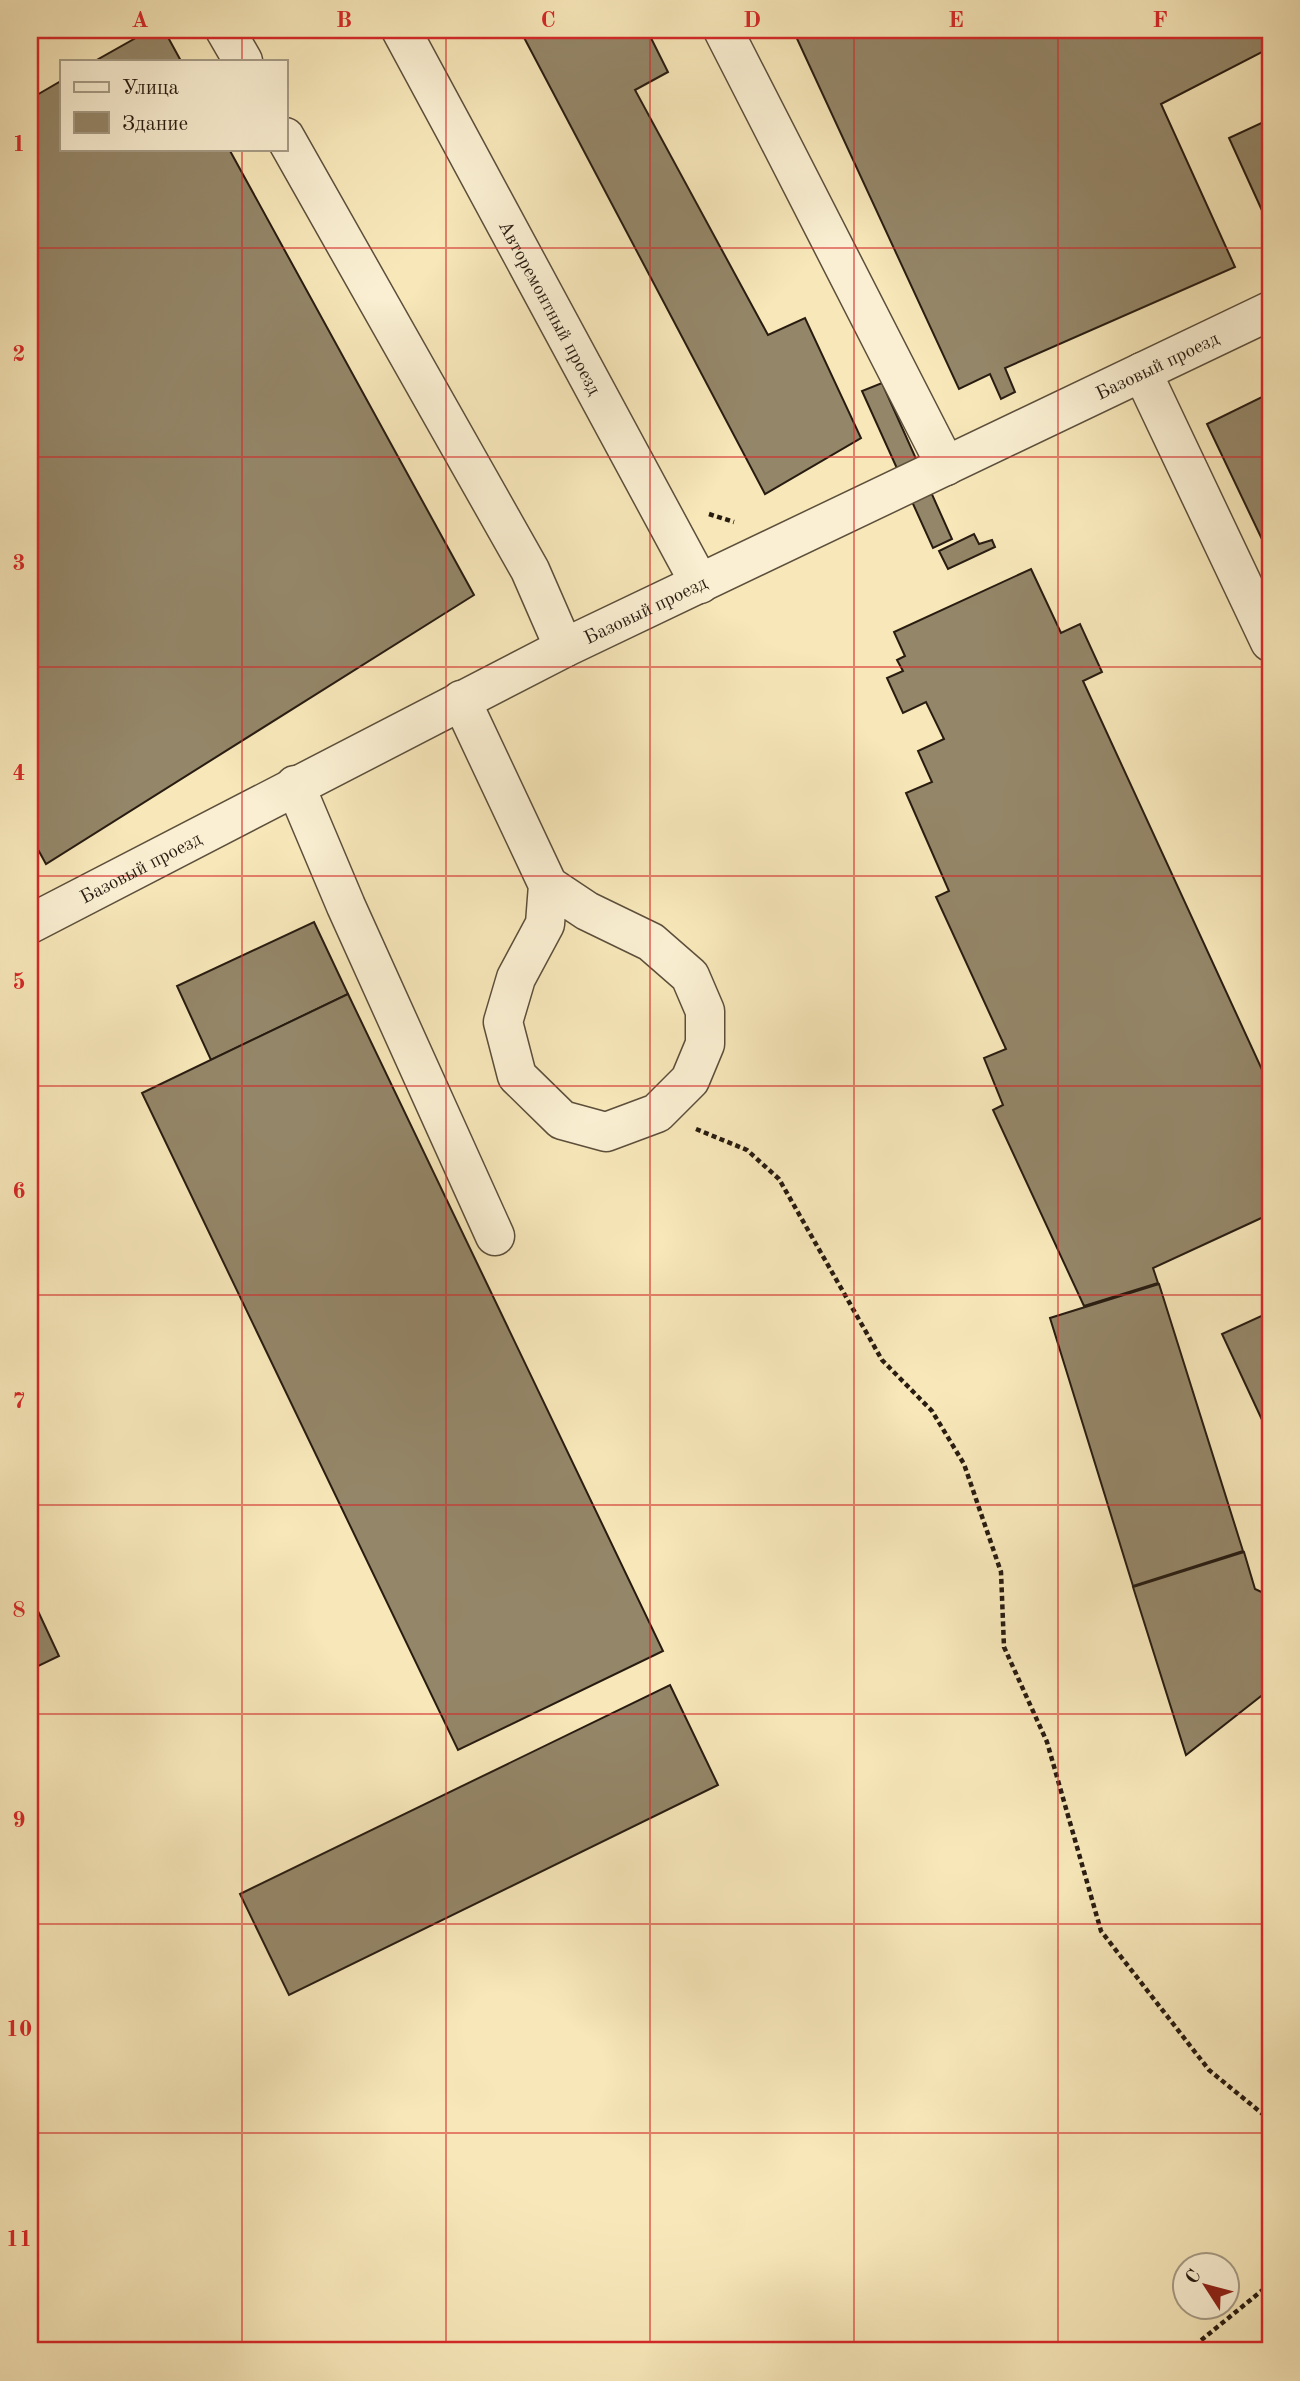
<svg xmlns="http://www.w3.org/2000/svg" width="1300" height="2381" viewBox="0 0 1300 2381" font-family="'Old Standard TT',serif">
<rect width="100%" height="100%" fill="#f7e7b9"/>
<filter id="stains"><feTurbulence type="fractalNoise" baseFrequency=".00286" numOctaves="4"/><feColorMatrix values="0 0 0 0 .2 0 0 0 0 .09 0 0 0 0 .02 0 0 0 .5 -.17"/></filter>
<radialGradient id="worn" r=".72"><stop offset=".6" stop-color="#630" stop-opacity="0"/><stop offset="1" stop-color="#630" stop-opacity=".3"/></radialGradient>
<!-- building -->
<g fill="#948668" stroke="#281c11" stroke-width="2">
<polygon points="150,30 164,30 181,61 95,61"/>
<polygon points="520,30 647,30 668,72 635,90 768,335 805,318 861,438 765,494"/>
<polygon points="793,30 1270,30 1270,48 1161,104 1235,267 1005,368 1015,392 1001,399 990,374 959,389"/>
<polygon points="61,81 61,149 229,149 474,595 46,864 30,835 30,99"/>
<polygon points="1270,119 1270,228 1229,138"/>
<polygon points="882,383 952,539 933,548 862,391"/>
<polygon points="1270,393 1270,556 1207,424"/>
<polygon points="974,534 979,544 992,540 995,547 948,569 939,551"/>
<polygon points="1031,569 1061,633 1080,624 1102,672 1083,681 1270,1087 1270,1214 1153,1268 1158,1283 1084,1306 993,1110 1003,1105 984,1058 1006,1049 936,897 949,891 906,793 932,782 918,751 944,739 926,702 903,713 887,678 903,671 897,660 905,656 894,632"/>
<polygon points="314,922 348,994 211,1060 177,986"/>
<polygon points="348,994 663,1651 458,1750 142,1093"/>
<polygon points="1159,1284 1243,1551 1133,1586 1050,1318"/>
<polygon points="1270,1312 1270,1437 1222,1334"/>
<polygon points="1244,1552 1255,1589 1270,1596 1270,1689 1186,1755 1133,1587"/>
<polygon points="30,1594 59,1656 30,1670"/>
<polygon points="670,1685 718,1785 289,1995 240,1894"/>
</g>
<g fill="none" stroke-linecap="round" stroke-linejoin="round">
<defs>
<g id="minor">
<polyline points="225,30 243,61"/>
<path id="s1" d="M401 30 700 584"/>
<polyline points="723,30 946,466"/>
<polyline points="285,137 530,570 564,648"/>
<polyline points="1142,372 1270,642"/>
<polyline points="461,700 548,885 545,924 516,978 503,1022 517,1076 562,1120 606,1132 657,1113 690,1080 705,1044 705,1011 690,976 651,942 587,911 548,885"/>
<polyline points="295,785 346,906 495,1236"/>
<path id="s2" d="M30 924 564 648 1270 311"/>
</g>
</defs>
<!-- minor casing -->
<use href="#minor" stroke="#5c4f3b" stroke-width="41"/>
<!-- path -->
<g stroke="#281c11" stroke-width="4.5" stroke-dasharray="5 3.5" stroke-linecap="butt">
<polyline points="709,514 734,522"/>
<polyline points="696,1129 747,1150 779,1179 882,1360 932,1411 964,1464 1001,1572 1004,1647 1047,1742 1101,1931 1209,2070 1270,2120"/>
<polyline points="1188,2351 1270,2284"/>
</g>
<!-- minor -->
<use href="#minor" stroke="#faefd2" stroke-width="38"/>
</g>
<!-- grid -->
<path fill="none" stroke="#d62828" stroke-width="2" stroke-opacity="0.55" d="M242 30V61M446 30V2351M650 30V2351M854 30V2351M1058 30V2351M242 149V2351M30 248H1270M30 457H1270M30 667H1270M30 876H1270M30 1086H1270M30 1295H1270M30 1505H1270M30 1714H1270M30 1924H1270M30 2133H1270"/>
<g text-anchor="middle" stroke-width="5" stroke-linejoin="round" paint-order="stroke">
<!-- street labels -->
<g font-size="19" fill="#281c11" stroke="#faefd2">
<text dy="7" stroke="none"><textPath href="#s1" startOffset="315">Авторемонтный проезд</textPath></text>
<text dy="7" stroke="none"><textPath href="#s2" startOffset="1258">Базовый проезд</textPath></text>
<text dy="7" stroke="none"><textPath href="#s2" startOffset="691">Базовый проезд</textPath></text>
<text dy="7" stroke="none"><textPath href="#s2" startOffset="124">Базовый проезд</textPath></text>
</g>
</g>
<!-- margin -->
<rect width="1300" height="2381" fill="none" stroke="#f7e7b9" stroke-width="77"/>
<!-- legend -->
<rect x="60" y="60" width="228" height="91" fill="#faefd2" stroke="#a69b85" stroke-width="2"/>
<rect x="74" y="82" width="35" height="10" fill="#faefd2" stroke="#a69b85" stroke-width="2"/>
<text x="122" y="94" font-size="21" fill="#281c11">Улица</text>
<rect x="74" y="112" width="35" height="21" fill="#948668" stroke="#a69b85" stroke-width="2"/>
<text x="122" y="130" font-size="21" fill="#281c11">Здание</text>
<!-- north arrow -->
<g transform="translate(1206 2286) rotate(306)"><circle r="33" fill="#faefd2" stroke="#a69b85" stroke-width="2"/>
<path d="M0-5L12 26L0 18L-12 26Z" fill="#8f2418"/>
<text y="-10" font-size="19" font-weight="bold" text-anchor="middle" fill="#281c11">С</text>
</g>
<rect x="38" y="38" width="1224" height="2304" fill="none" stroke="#d62828" stroke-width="2.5"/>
<g font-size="23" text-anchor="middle" font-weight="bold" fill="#d62828">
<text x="140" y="27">A</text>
<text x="344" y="27">B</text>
<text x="548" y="27">C</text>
<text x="752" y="27">D</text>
<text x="956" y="27">E</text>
<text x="1160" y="27">F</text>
<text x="19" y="151">1</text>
<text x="19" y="361">2</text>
<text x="19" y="570">3</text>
<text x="19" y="780">4</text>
<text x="19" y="989">5</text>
<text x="19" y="1198">6</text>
<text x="19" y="1408">7</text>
<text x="19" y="1617">8</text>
<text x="19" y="1827">9</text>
<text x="19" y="2036">10</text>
<text x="19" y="2246">11</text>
</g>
<rect width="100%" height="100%" filter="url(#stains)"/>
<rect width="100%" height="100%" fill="url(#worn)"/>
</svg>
